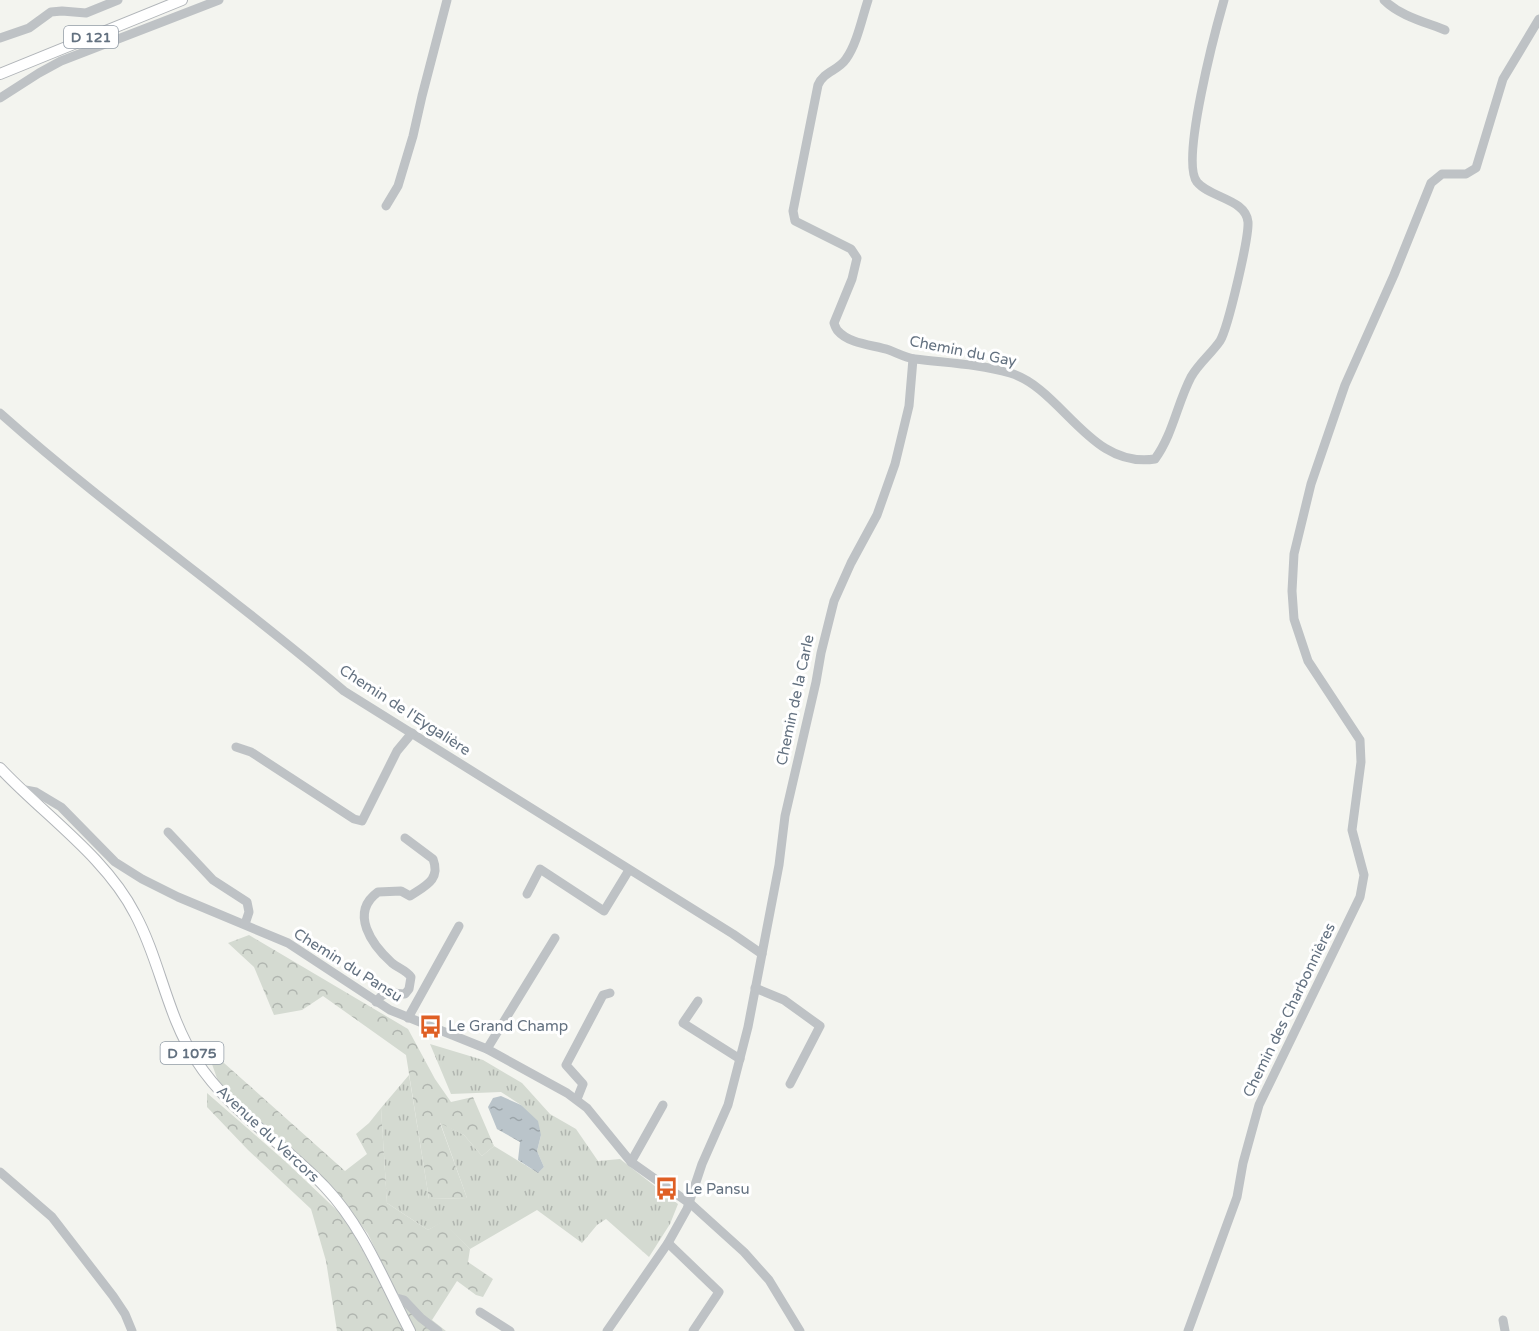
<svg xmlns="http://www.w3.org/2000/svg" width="1539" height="1331" viewBox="0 0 1539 1331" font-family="'Varela Round',sans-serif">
<defs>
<pattern id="grass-tufts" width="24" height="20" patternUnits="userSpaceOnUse" patternTransform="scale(1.5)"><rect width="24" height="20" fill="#d4dad1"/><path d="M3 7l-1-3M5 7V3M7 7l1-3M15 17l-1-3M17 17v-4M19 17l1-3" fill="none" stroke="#b0b5af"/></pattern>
<pattern id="forest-crowns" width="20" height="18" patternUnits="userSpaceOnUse" patternTransform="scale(1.5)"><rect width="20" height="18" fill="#d4dad1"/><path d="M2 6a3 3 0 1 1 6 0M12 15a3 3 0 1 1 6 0" fill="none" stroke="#b0b5af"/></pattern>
<pattern id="water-ripples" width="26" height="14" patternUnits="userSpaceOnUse" patternTransform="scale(1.5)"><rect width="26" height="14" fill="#bac4ca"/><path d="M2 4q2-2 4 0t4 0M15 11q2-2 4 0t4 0" fill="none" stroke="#9ba4a9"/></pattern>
</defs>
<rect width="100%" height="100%" fill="#f3f4ef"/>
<!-- grass -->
<polygon fill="url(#grass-tufts)" points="430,1044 483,1060 522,1083 550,1114 576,1129 598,1161 620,1159 678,1204 670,1224 649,1257 606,1219 597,1225 582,1243 537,1210 470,1249 443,1222 428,1230 387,1203 381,1108 409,1075 429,1199 467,1198 440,1122 464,1135 482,1156 494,1146 538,1173 544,1167 537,1151 541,1135 521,1105 501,1092 451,1094"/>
<!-- forest -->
<g fill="url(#forest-crowns)">
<polygon points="249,935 408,1029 435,1079 451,1102 473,1097 494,1146 482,1156 464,1135 440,1123 467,1198 429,1199 406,1055 323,996 302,1010 274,1015 254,967 228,943"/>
<polygon points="206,1047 345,1171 367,1154 356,1134 369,1123 381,1108 387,1203 428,1230 443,1221 470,1249 468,1262 493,1279 483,1297 476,1295 457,1281 432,1320 446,1331 415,1331 406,1315 368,1234 331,1186 219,1084"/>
<polygon points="207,1093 286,1162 344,1217 378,1278 404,1331 337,1331 326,1261 311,1209 248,1150 207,1107"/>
</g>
<!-- water -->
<polygon fill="url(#water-ripples)" points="501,1096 521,1105 538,1121 541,1135 537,1151 544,1167 538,1173 518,1160 520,1142 497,1129 488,1107 493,1098"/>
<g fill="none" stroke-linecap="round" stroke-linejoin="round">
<defs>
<g id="major">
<polyline points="0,74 182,0"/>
<path d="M0 768C43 814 106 857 135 914 160 960 167 1016 196 1060 229 1112 284 1143 325 1187 364 1228 384 1282 410 1331"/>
</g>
</defs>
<!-- major casing -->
<use href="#major" stroke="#b1b5b9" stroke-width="12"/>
<!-- minor -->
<g stroke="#bec2c5" stroke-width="9">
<path d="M868 0C862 18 857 44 846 59 838 71 824 71 818 85L793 211 795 221 851 249 857 258 852 279 834 323C835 326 836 329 838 331 849 344 874 345 889 350 897 353 906 358 915 359 947 363 979 364 1010 373 1063 389 1089 469 1155 459 1173 434 1177 404 1191 377 1199 363 1211 354 1220 341 1228 328 1249 238 1248 222 1246 199 1210 198 1197 182 1180 162 1216 28 1224 0"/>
<path d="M1384 0C1400 16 1425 22 1445 30"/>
<polyline points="0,38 29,28 51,12 62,11 86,13 118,0"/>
<polyline points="0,98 39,73 61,61 219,0"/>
<polyline points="386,206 398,186 413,136 422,96 447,0"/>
<path d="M0 413C110 511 232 595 344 691L733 934 762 954"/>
<polyline points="236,747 251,752 354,819 362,821 397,751 412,733"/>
<polyline points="20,789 36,792 61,807 115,862 142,879 178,897 288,943 390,1010 487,1049 567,1093 587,1108 631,1162 692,1205 744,1252 769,1280 800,1331"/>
<polyline points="168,832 213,880 247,902 249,912 245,924"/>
<polyline points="527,894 540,869 604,911 629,870"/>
<polyline points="755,988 784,1000 820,1026 790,1084"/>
<polyline points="698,1001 683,1023 740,1059"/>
<path d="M376 1002C387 988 391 994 405 994L409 989 411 977C406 970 398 968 392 963 372 945 349 913 378 892L401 891 410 896C425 886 441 880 433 859L405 838"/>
<polyline points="408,1018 459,926"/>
<polyline points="487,1049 555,938"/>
<polyline points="577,1099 583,1084 566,1065 603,995 610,993"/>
<polyline points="631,1162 663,1105"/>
<polyline points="0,1172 52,1217 113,1296 125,1314 132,1331"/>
<polyline points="668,1243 719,1292 693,1331"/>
<polyline points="393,1297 404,1300 421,1318 438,1331"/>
<polyline points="480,1312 510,1331"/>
<polyline points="1503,1320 1505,1331"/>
<polyline points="607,1331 668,1243 687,1209 702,1164 728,1105 748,1027 779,865 785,816 816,682 821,653 834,601 851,563 877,515 895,464 909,406 913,359"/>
<polyline points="1188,1331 1237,1197 1243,1163 1259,1105 1360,897 1364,875 1352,830 1361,762 1360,740 1308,661 1294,619 1292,591 1294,554 1311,484 1345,385 1394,275 1431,183 1442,174 1466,174 1476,168 1503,79 1539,19"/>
</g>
<!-- major -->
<use href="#major" stroke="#fff" stroke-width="10"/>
</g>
<!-- icons -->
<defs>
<symbol id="bus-bare" viewBox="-9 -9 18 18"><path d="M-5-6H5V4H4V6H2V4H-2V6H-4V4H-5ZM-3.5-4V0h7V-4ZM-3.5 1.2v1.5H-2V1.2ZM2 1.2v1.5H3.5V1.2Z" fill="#df5f24" stroke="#fff" stroke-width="2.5" paint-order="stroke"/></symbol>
</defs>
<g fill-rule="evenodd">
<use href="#bus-bare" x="414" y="1010" width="33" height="33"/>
<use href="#bus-bare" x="650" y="1172" width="33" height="33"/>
</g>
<g text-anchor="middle" stroke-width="6" stroke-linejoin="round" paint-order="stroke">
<!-- shield labels -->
<g fill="#fff" stroke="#929ca6" stroke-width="1.5">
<rect x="64" y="26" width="54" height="22" rx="4.5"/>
<rect x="160.5" y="1042" width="63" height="22" rx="4.5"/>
</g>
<g font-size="14" font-weight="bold" fill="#637180">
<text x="91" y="42">D 121</text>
<text x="192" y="1058">D 1075</text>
</g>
<!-- street labels -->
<g font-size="15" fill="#637180" stroke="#fff">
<text transform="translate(963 351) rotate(11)" y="5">Chemin du Gay</text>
<text transform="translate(795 700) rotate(-78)" y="5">Chemin de la Carle</text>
<text transform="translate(405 710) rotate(33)" y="5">Chemin de l'Eygalière</text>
<text transform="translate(348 965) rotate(32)" y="5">Chemin du Pansu</text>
<text transform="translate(1289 1010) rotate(-64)" y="5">Chemin des Charbonnières</text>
<text transform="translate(268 1134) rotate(43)" y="5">Avenue du Vercors</text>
</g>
<!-- poi labels -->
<g font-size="15" fill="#637180" stroke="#fff" text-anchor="start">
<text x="448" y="1031">Le Grand Champ</text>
<text x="685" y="1194">Le Pansu</text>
</g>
</g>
</svg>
